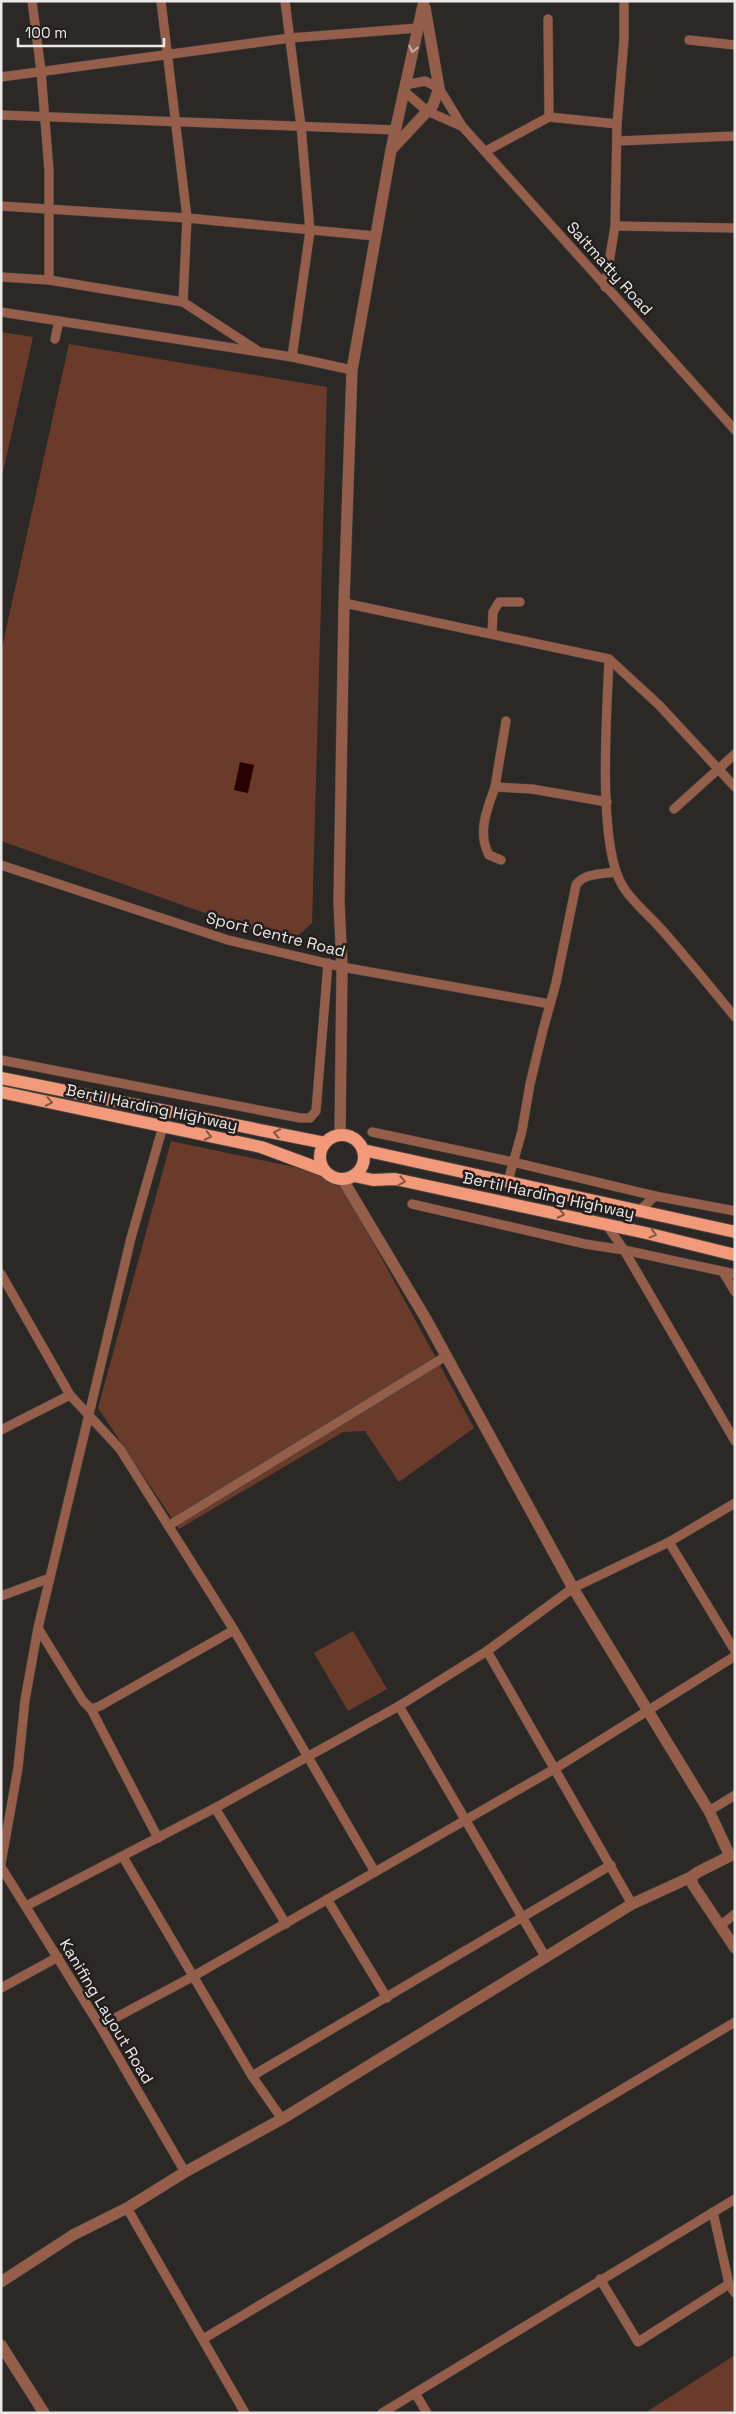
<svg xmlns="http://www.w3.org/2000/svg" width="736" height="2414" viewBox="0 0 736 2414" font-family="'Space Grotesk',sans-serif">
<rect width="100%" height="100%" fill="#2c2826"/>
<!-- green -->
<g fill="#6a3b2a">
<polygon points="1,332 33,337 1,481"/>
<polygon points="69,344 327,387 312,923 290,943 1,841 1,652"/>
<polygon points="171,1141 337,1176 474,1428 399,1482 365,1431 343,1432 179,1529 98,1408"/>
<polygon points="353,1631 387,1689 348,1711 314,1653"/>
<polygon points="735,2355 735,2413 645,2413"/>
</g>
<!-- water -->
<polygon fill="#270200" points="240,762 254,765 248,793 234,790"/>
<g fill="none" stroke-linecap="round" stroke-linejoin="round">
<defs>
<g id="minor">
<polyline points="32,1 41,71 49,171 49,280"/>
<polyline points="161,1 187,218 183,302"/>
<polyline points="285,1 301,126 310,231 292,357"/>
<polyline points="548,19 549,117 617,124"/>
<polyline points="689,40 735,45"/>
<polyline points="1,77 290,38 418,28"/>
<polyline points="405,85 425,81 439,88 462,126 735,430"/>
<polyline points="404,91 427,111 461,126"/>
<polyline points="1,115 396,130"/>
<polyline points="618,141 735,136"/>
<polyline points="486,151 549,117"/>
<polyline points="1,206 187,218 375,236"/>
<polyline points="615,226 735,228"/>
<polyline points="1,277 49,280 183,302 258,351"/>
<polyline points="605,287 615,226 617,124 624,39 624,1"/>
<polyline points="1,312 292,357 352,370"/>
<polyline points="55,339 59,321"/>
<polyline points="344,603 609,659 659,705 735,787"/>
<polyline points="492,634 493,612 499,602 520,602"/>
<path d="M609 659C607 711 597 843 622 885 632 902 649 915 662 930 687 958 711 988 735 1017"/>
<polyline points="495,787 506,721"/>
<polyline points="674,809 735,754"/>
<path d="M501 860 489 855C477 833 487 809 495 787L532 789 607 802"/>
<polyline points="1,865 228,940 342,967 550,1004"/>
<polyline points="1,1060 300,1118 310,1118 316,1111 328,963"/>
<polyline points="372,1132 513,1162 655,1196"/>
<path d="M508 1181 522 1131 530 1084 543 1030 556 983 576 885C584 873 602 874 616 872"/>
<polyline points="412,1204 585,1244 624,1250 735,1274"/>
<polyline points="640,1210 655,1196 735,1211"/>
<polyline points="606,1224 624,1250 735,1441"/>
<polyline points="723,1272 735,1292"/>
<polyline points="1,1274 70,1395 120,1449 234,1630 375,1872"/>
<polyline points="1,1430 70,1395"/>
<polyline points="168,1526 446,1356"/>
<polyline points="669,1542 735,1651"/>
<polyline points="1,1596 50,1578"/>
<polyline points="38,1628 83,1701 91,1709 100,1706 234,1630"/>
<polyline points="487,1651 632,1904"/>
<polyline points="399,1706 546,1958"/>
<polyline points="91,1709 158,1838"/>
<polyline points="215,1808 286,1924"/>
<polyline points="709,1811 735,1795"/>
<polyline points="123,1857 252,2076 282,2119"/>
<polyline points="1,1864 18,1768 25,1700 38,1628 131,1238 163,1126"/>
<polyline points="1,1867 100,2026 185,2172"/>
<polyline points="327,1899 387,1998"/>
<polyline points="26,1906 215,1808 399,1706 487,1651 573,1588 669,1542 735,1503"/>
<polyline points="721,1925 735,1914"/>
<polyline points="1,1988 58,1957"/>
<polyline points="100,2026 192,1977 556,1768 735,1656"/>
<polyline points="252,2076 611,1865"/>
<polyline points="127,2208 245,2413"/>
<polyline points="713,2212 729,2284 735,2293"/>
<polyline points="600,2279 638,2342 729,2284"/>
<polyline points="203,2339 735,2022"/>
<polyline points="415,2393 427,2413"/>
<polyline points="382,2413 735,2199"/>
</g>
<g id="tertiary">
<polyline points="392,149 433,105 439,88 425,8"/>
<polyline points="340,1135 342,967 339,902 344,603 352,370 391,150 424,1"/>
<polyline points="343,1180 426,1319 573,1588 709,1811 730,1856 698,1872 691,1877 693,1885 735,1948"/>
<polyline points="1,2282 73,2235 127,2208 185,2172 282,2119 632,1904 691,1877"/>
<polyline points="1,2345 44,2413"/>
</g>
<g id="primary">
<polyline points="1,1078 325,1143"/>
<polyline points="1,1092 261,1147 323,1170"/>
<circle cx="342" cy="1157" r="22"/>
<polyline points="363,1150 735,1232"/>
<polyline points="354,1176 373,1180 395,1179 646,1233 735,1255"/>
</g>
</defs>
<!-- minor casing -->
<use href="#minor" stroke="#474341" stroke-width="10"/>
<!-- tertiary casing -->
<use href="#tertiary" stroke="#474341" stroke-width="12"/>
<!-- primary casing -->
<use href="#primary" stroke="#474341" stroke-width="14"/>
<!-- minor -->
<use href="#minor" stroke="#945e4b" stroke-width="9"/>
<!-- tertiary -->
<use href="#tertiary" stroke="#945e4b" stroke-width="11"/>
<!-- primary -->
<use href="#primary" stroke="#f29979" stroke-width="12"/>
</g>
<!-- one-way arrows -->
<defs><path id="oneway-chevron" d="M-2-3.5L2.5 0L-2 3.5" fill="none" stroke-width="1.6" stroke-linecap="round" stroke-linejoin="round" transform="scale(1.25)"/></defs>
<use stroke="#c8b1a9" href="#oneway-chevron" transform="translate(413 49) rotate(102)"/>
<g stroke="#805546">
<use href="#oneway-chevron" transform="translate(49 1102) rotate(12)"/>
<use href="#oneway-chevron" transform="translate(277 1133) rotate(-169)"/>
<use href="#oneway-chevron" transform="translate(208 1136) rotate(12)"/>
<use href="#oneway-chevron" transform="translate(402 1181) rotate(11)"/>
<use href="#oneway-chevron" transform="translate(561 1214) rotate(12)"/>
<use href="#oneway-chevron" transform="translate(653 1234) rotate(14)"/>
</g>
<g text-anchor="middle" stroke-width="5" stroke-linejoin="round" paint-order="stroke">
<!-- street labels -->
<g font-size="16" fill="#ebe8e7" stroke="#231e1d">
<text transform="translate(610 268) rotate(48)" y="6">Saitmatty Road</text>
<text transform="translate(276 934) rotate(14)" y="6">Sport Centre Road</text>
<text transform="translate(152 1107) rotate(12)" y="6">Bertil Harding Highway</text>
<text transform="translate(549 1195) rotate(12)" y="6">Bertil Harding Highway</text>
<text transform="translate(107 2011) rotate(59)" y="6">Kanifing Layout Road</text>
</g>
</g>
<!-- border -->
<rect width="736" height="2414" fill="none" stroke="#ebe8e7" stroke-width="5"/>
<!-- scale -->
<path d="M18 38v8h146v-8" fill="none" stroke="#ebe8e7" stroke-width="2.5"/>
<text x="25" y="38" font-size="15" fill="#ebe8e7" stroke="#231e1d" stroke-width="4" paint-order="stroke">100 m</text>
</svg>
